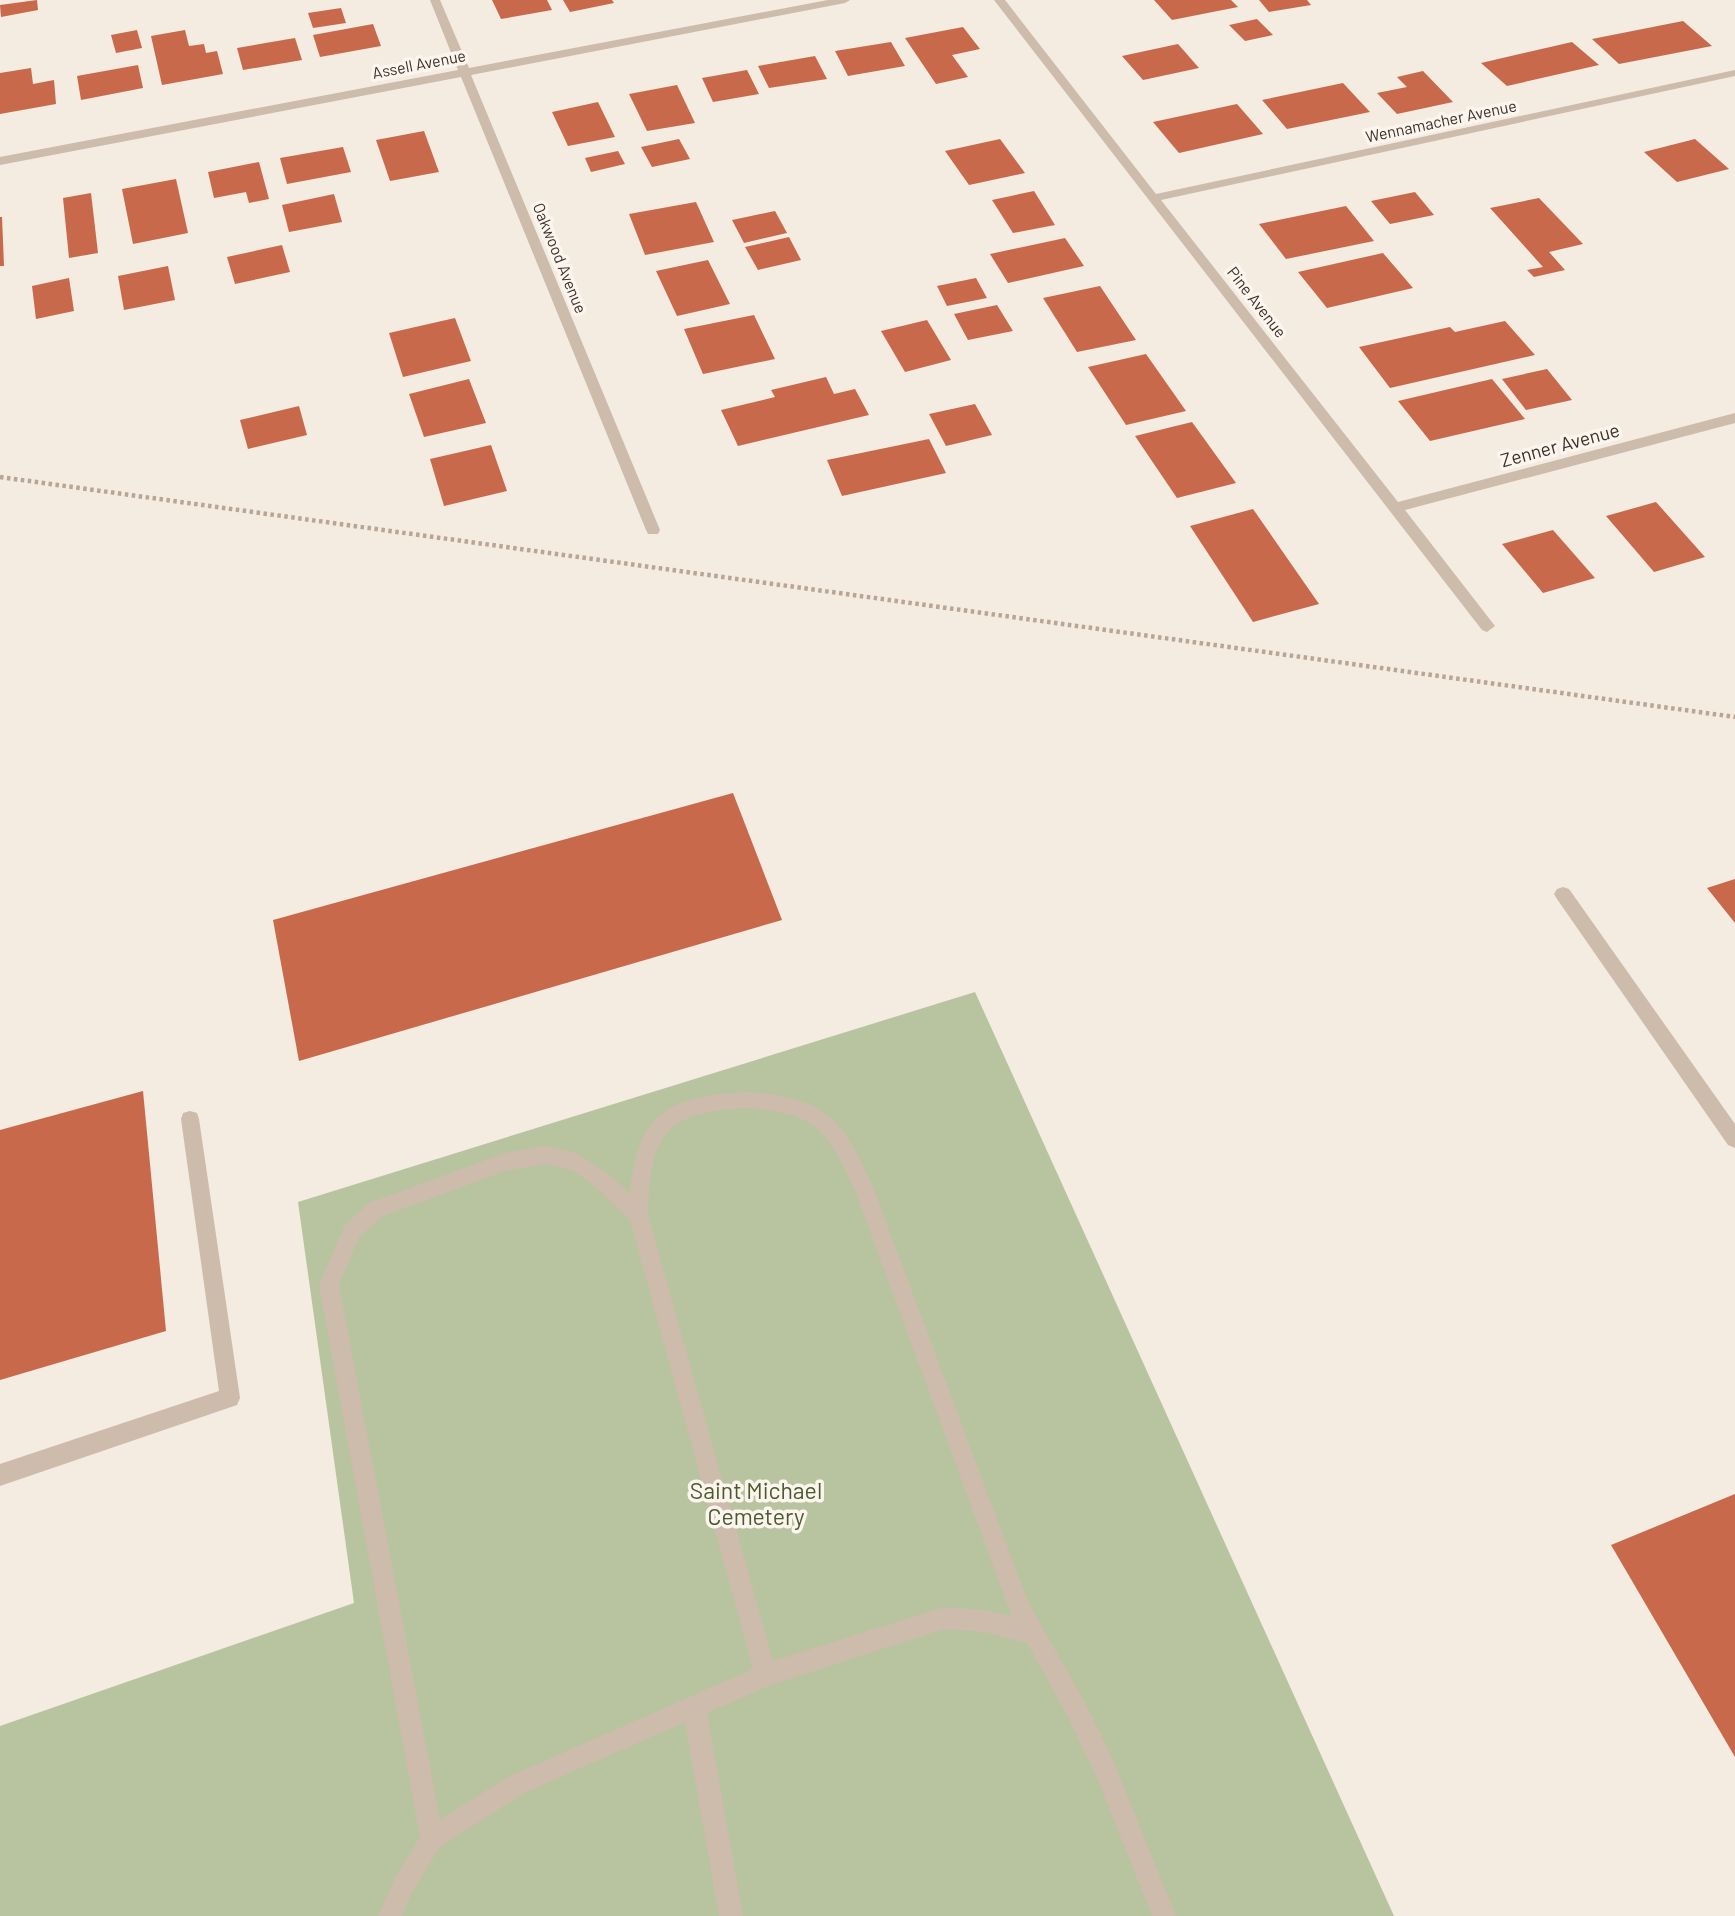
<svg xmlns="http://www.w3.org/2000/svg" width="1735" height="1916" viewBox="0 0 1735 1916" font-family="Barlow,sans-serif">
<rect width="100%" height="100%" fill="#f4ebe1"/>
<!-- green -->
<polygon fill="#b8c4a0" points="975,992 1394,1916 0,1916 0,1726 354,1603 298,1202"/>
<!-- building -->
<g fill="#c8694b">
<polygon points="37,0 38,10 1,17 0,5"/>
<polygon points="492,0 547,0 552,10 501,19"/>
<polygon points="563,0 612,0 614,3 570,12"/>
<polygon points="1154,0 1231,0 1238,7 1172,20"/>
<polygon points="1259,0 1307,0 1311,5 1269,12"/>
<polygon points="341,8 346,23 313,28 308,13"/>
<polygon points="1257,19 1273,35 1245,41 1229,25"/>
<polygon points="1683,21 1712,46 1619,64 1592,39"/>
<polygon points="373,24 381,46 320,57 313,35"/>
<polygon points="963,27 980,49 952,55 968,77 936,84 905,38"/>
<polygon points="137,30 142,48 116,53 111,35"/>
<polygon points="185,30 189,46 204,44 206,53 217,51 223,74 162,85 151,36"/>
<polygon points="295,38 302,60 243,70 237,48"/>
<polygon points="891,42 905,66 848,76 835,51"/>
<polygon points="1572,42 1599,65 1507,86 1481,63"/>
<polygon points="1178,44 1199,68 1143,80 1122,56"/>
<polygon points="815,56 827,79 769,88 758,66"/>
<polygon points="138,65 143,88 81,100 77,76"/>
<polygon points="31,68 33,84 54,80 56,104 0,114 0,73"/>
<polygon points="747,70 759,94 713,102 702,78"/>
<polygon points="1423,71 1453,102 1397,114 1377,93 1407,87 1397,77"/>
<polygon points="1343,83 1370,112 1287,129 1262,100"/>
<polygon points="677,85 695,123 647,131 629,94"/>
<polygon points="598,102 615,137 568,146 552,112"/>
<polygon points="1237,104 1263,134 1179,153 1153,122"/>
<polygon points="424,131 439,172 390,181 376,140"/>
<polygon points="679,139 690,159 652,167 641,147"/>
<polygon points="1000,139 1025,173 969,185 945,151"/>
<polygon points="1695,139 1729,169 1677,182 1644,152"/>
<polygon points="343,147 351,172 287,184 280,158"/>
<polygon points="618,151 625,164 591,172 585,158"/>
<polygon points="259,162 269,199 249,203 246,192 214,198 208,172"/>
<polygon points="176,179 188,233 133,244 122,189"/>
<polygon points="1034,191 1055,225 1013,233 992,200"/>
<polygon points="1415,192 1434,215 1390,224 1371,201"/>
<polygon points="91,193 98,253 69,258 63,198"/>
<polygon points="334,194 342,222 289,232 282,205"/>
<polygon points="1539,198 1583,244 1549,252 1565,270 1534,277 1527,270 1543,267 1490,208"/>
<polygon points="696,202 714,242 645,255 629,214"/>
<polygon points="1346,206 1374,241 1286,259 1259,224"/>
<polygon points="775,211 787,233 744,243 732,220"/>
<polygon points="0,217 2,217 4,266 0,266"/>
<polygon points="789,237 801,260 758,270 745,247"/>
<polygon points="1065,238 1084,266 1008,283 990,254"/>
<polygon points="282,245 290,272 235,284 227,257"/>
<polygon points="1383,253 1413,288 1327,308 1298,272"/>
<polygon points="708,260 730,304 677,316 656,271"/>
<polygon points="168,266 175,300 124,310 118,276"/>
<polygon points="69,278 74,311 36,319 32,286"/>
<polygon points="976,278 987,298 947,306 937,286"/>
<polygon points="1100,286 1136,340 1077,352 1043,298"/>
<polygon points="997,305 1013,331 968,340 954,314"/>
<polygon points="754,315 775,359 703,374 684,329"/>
<polygon points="455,318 471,361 403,377 389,333"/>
<polygon points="927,320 951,360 905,372 881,331"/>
<polygon points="1505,321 1535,355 1390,388 1359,347 1450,327 1455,332"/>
<polygon points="1146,354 1186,411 1126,425 1088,367"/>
<polygon points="1547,369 1572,400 1526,410 1502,379"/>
<polygon points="826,377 834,394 855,389 869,415 738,446 721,410 775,397 771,390"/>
<polygon points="469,379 486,423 424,437 409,394"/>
<polygon points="1492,379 1525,419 1430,441 1398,401"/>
<polygon points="975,404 992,435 946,446 929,414"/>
<polygon points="299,406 307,435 248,449 240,420"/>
<polygon points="1192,422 1236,483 1177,498 1135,436"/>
<polygon points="929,439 946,473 842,496 827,460"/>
<polygon points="491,445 507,491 444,506 430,459"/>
<polygon points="1656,502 1705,557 1654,572 1606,516"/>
<polygon points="1253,509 1319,604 1253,622 1190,526"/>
<polygon points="1553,530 1595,578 1543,593 1502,544"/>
<polygon points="733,793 782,920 299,1061 273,920"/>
<polygon points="1735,879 1735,923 1707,888"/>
<polygon points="143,1091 166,1331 0,1380 0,1130"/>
<polygon points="1735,1494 1735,1757 1611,1545"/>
</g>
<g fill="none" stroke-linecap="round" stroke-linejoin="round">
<!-- path -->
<polyline stroke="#b9a596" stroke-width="4.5" stroke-dasharray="3.5 3.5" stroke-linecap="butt" points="0,477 1735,717"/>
<!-- service -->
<g fill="#cdbbac" fill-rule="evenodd">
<polygon points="1563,887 1569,889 1735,1124 1735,1148 1728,1145 1557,899 1554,894 1557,889"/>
<path d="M746 1092C826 1097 841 1117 873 1187L1028 1602 1082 1697 1112 1758 1176 1916H1152L1095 1773 1066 1713 1027 1643 985 1632 944 1629 768 1686 707 1713 743 1916H719L685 1722 522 1794 440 1847 412 1892 402 1916H378L396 1876 420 1837 319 1285 345 1225 369 1203 505 1153 545 1146 577 1153 610 1175 630 1194C637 1112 669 1096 746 1092ZM746 1108C815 1113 826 1128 854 1188L1012 1617 985 1610 944 1607 773 1661 648 1215C651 1134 662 1113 746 1108ZM545 1164 572 1170 596 1187 630 1220 753 1669 506 1778 440 1820 339 1285 359 1237 383 1216 505 1171Z"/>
<polygon points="190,1111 197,1113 199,1119 240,1398 237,1405 0,1486 0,1464 219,1391 181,1119 183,1113"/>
</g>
<!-- minor -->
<g fill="#cdbbac" fill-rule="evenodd">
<polygon points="430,0 440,0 469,68 828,0 850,0 845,3 471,75 660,530 658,534 648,534 646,530 461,77 0,165 0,157 458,70"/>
<polygon points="994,0 1005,0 1156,194 1735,70 1735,76 1161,200 1398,502 1735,413 1735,423 1405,510 1495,626 1487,632 1482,630"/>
</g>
</g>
<g text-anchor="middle" stroke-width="7" stroke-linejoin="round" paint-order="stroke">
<!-- far-street labels -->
<g font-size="16" fill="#3b302b" stroke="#fbf5ee">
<text transform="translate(419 64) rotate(-11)" y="6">Assell Avenue</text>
<text transform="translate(1441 121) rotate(-12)" y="6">Wennamacher Avenue</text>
<text transform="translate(560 258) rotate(68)" y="6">Oakwood Avenue</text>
<text transform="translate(1257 302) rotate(52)" y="6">Pine Avenue</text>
</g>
<!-- street labels -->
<g font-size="19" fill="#3b302b" stroke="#fbf5ee">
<text transform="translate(1560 445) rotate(-15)" y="7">Zenner Avenue</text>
</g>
<!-- near-park labels -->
<g font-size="23" fill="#4a5a2e" stroke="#fbf5ee">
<text x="756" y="1499">Saint Michael<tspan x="756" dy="26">Cemetery</tspan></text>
</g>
</g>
</svg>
